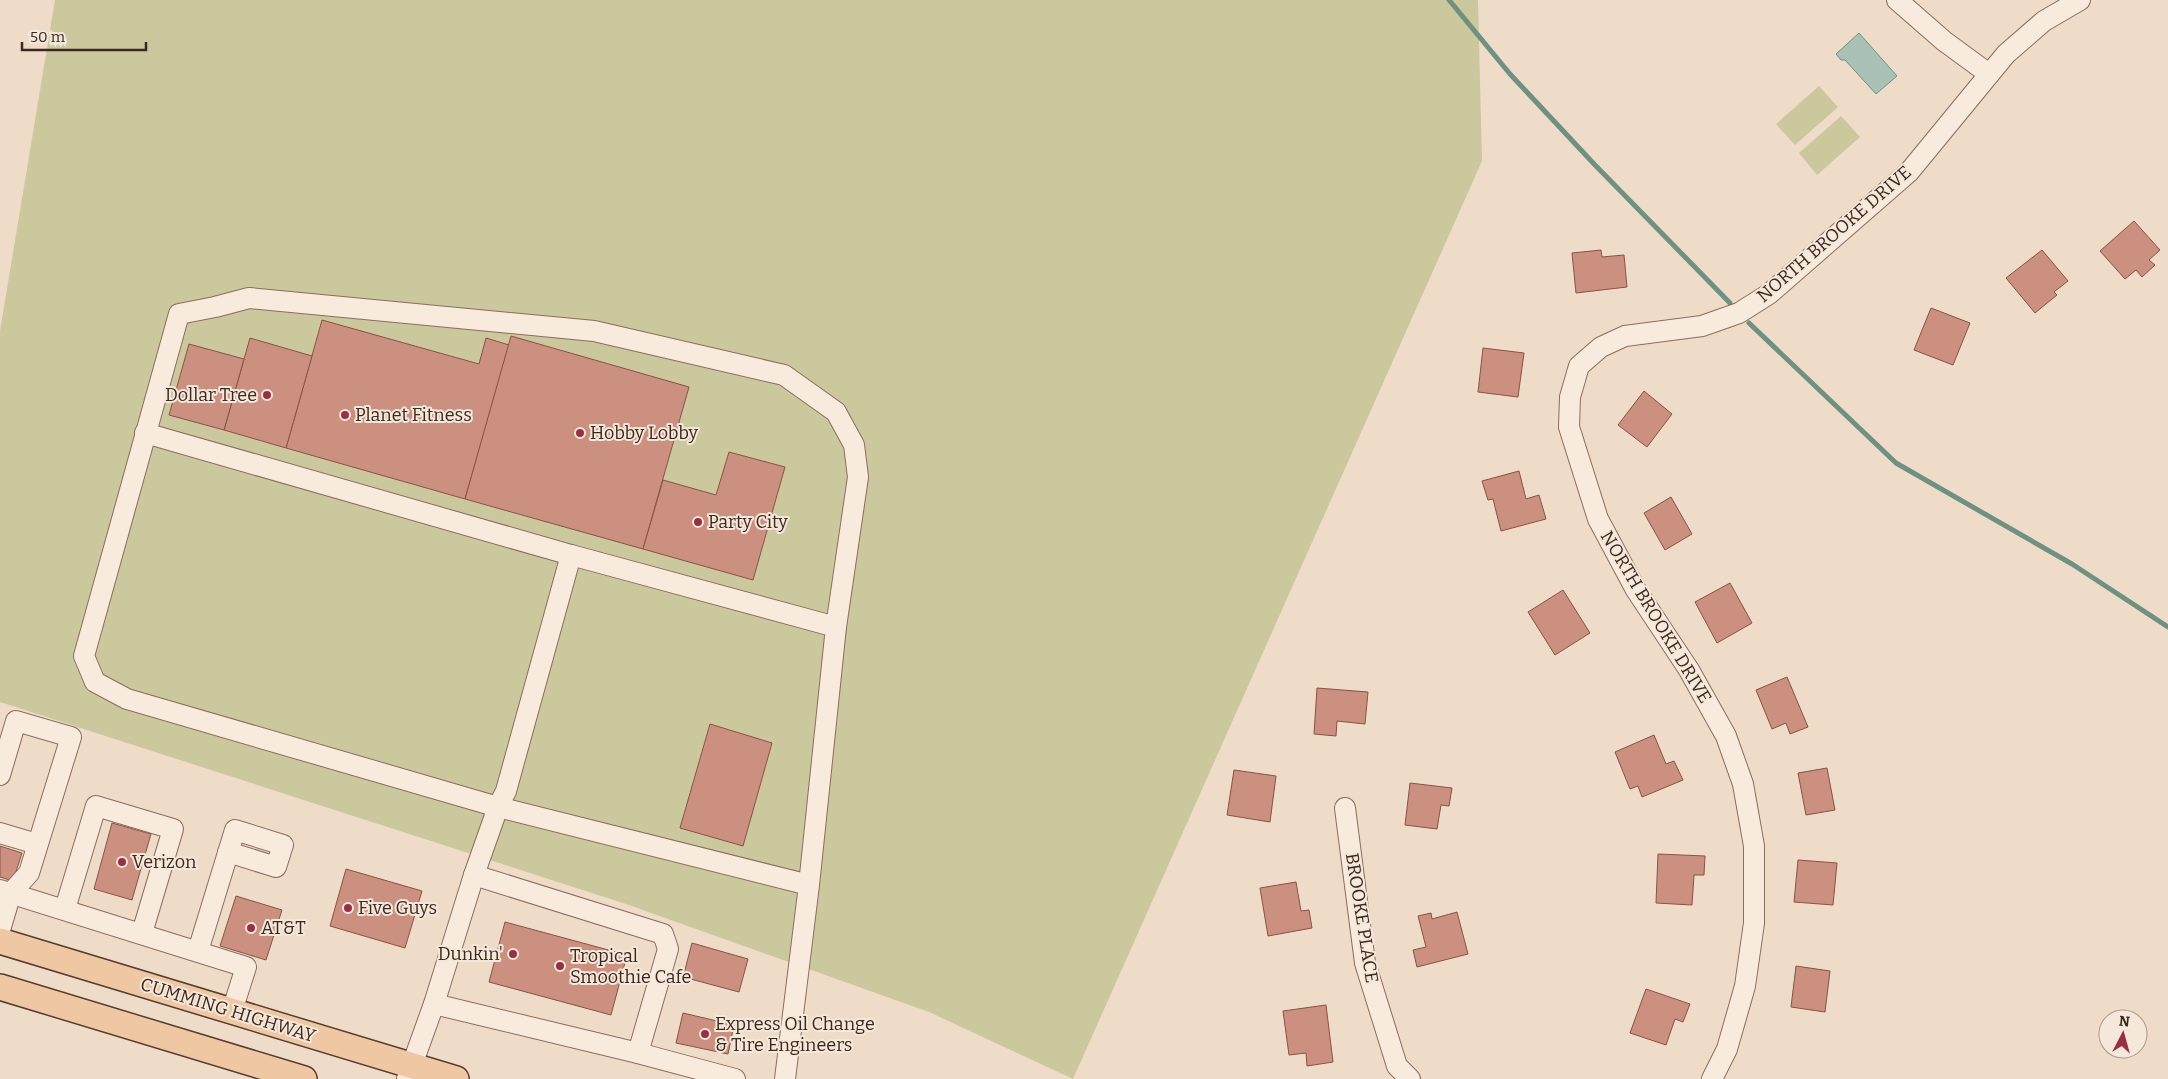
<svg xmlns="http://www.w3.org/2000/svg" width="2168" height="1079" viewBox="0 0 2168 1079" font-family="Bitter,serif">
<rect width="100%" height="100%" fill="#eedcc9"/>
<!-- green -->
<g fill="#ccc89d">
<polygon points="55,0 1478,0 1482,161 1073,1079 929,1012 626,904 0,702 0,331"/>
<polygon points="1819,86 1838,107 1795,145 1776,124"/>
<polygon points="1841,116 1860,137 1817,175 1799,153"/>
</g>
<!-- water -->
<polygon fill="#aac2b6" stroke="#709182" points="1859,33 1897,76 1876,94 1845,60 1841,60 1836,54"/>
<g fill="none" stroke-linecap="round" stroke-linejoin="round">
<!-- stream -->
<g stroke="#709182" stroke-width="5">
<polyline points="1449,0 1510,74 1595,165 1730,303"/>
<polyline points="1749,323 1896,463 2072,564 2168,627"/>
</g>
</g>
<!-- building -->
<g fill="#cb9080" stroke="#895244">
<polygon points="2134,221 2160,250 2149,260 2155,265 2142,277 2136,270 2125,279 2100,251"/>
<polygon points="1601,250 1602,257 1624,255 1627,287 1576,293 1572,253"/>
<polygon points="2042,250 2068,281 2054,292 2057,295 2035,313 2006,278"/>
<polygon points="1931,308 1970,323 1953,365 1914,350"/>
<polygon points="322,320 479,364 486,338 509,345 465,499 286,448"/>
<polygon points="511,336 689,387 643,549 465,499"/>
<polygon points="250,338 312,356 286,448 224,430"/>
<polygon points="189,344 244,359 224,430 169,415"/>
<polygon points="1483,348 1524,353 1518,397 1478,392"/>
<polygon points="1644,391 1672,414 1647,447 1618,425"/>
<polygon points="729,452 785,467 753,580 643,549 663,480 716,495"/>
<polygon points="1519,471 1526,499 1539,495 1546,519 1501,531 1493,499 1488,500 1482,481"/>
<polygon points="1671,497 1692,534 1665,550 1644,513"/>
<polygon points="1730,583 1752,623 1717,643 1695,602"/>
<polygon points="1563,590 1590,633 1555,655 1528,612"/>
<polygon points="1787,677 1808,727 1790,734 1786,723 1772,729 1756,690"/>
<polygon points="1317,688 1368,692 1365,724 1337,721 1336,736 1314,734"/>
<polygon points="710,724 772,743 743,846 680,828"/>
<polygon points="1654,735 1666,764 1674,761 1683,780 1642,797 1638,786 1630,789 1615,752"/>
<polygon points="1827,768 1835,810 1806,815 1798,773"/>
<polygon points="1234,770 1276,776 1270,822 1227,815"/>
<polygon points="1410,783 1452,788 1449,806 1441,805 1437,829 1405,825"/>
<polygon points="112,823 151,834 132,900 94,889"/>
<polygon points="0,846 22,853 13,881 0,877"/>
<polygon points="1658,854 1705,856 1704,875 1694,875 1692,905 1656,903"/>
<polygon points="1798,860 1837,863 1833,905 1794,902"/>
<polygon points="346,869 422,891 405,948 330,926"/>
<polygon points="1296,882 1301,911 1309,910 1312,928 1268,936 1260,888"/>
<polygon points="236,896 282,910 266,960 220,946"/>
<polygon points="1457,912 1468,954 1417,967 1413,950 1426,947 1418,916 1431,913 1432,919"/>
<polygon points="505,922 627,955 611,1015 489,982"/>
<polygon points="692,943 748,959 739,992 683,977"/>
<polygon points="1796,966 1830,971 1825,1012 1791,1007"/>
<polygon points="1646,989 1690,1004 1683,1022 1675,1019 1666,1045 1630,1033"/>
<polygon points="1326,1005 1333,1062 1307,1066 1306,1053 1289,1055 1283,1011"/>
<polygon points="683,1013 734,1025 728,1054 676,1043"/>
</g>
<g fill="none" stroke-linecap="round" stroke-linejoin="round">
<defs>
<g id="minor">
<polyline points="1897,0 1944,41 1989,74"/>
<polyline points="145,433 571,555"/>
<polyline points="0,775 16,721 71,737 29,873 11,893 0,930"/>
<polyline points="1345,808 1365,963 1397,1066 1410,1079"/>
<polyline points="0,833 37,844"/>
<polyline points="0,890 246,967 232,1011"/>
<polyline points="65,909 96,806 173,829 142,933"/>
<polyline points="198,951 235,830 283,845 276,867 228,852"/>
<polyline points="434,1004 638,1053 668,949 663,934 474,875"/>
<polyline points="638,1053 735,1079"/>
<polyline points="407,1079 434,1004 474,875 498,807 127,699 95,682 84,656 179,314 215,307 249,298 594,331 784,375 836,412 854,445 858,477 836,627"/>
<polyline points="785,1079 809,885 836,627 571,555 506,791 498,807 809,885"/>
<polyline points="1712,1079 1727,1049 1745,986 1754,923 1754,846 1743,784 1726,736 1689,670 1636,590 1598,519 1569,427 1570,397 1579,366 1601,347 1625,336 1702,326 1739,313 1769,294 1909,172 2006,54 2044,21 2080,0"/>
</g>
<g id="major">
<polyline points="0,941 456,1079"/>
<polyline points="0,987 304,1079"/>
</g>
</defs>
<!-- minor casing -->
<use href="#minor" stroke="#8a6d5e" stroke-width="22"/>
<!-- major casing -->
<use href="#major" stroke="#583c32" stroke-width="28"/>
<!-- minor -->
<use href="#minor" stroke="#f8ebdd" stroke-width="20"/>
<!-- major -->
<use href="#major" stroke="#efc8a3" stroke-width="25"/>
</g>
<!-- markers -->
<g fill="#983045" stroke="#f5e7d9" stroke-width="2">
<circle cx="267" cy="395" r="5"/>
<circle cx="345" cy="415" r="5"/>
<circle cx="580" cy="433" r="5"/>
<circle cx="698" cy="522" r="5"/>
<circle cx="122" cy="862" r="5"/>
<circle cx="348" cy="908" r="5"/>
<circle cx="251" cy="928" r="5"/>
<circle cx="513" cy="954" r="5"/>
<circle cx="560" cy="966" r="5"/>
<circle cx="705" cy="1034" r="5"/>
</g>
<g text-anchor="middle" stroke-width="4" stroke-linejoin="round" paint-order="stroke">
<!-- street labels -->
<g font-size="18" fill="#3b2821" stroke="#f5e7d9">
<text transform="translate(1834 234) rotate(-41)" y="6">NORTH BROOKE DRIVE</text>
<text transform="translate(1656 617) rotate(59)" y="6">NORTH BROOKE DRIVE</text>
<text transform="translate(1362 918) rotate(81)" y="6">BROOKE PLACE</text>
<text transform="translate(228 1010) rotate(17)" y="6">CUMMING HIGHWAY</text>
</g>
<!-- poi labels -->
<g font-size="18" fill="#3b2821" stroke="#f5e7d9" text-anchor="start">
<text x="257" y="401" text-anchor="end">Dollar Tree</text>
<text x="355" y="421">Planet Fitness</text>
<text x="590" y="439">Hobby Lobby</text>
<text x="708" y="528">Party City</text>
<text x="132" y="868">Verizon</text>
<text x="358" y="914">Five Guys</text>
<text x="261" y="934">AT&amp;T</text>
<text x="503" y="960" text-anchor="end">Dunkin'</text>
<text x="570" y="962">Tropical<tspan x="570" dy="21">Smoothie Cafe</tspan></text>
<text x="715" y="1030">Express Oil Change<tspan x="715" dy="21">&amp; Tire Engineers</tspan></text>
</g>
</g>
<!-- north arrow -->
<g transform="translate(2123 1034) rotate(6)"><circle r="24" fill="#f5e7d9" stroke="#ab9b8f"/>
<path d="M0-4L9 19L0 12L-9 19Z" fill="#983045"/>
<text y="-8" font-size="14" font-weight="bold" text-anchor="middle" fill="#3b2821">N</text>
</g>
<!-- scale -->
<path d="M22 42v8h124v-8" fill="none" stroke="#3b2821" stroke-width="2.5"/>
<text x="30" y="42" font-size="15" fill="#3b2821" stroke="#f5e7d9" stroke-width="4" paint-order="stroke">50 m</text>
</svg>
